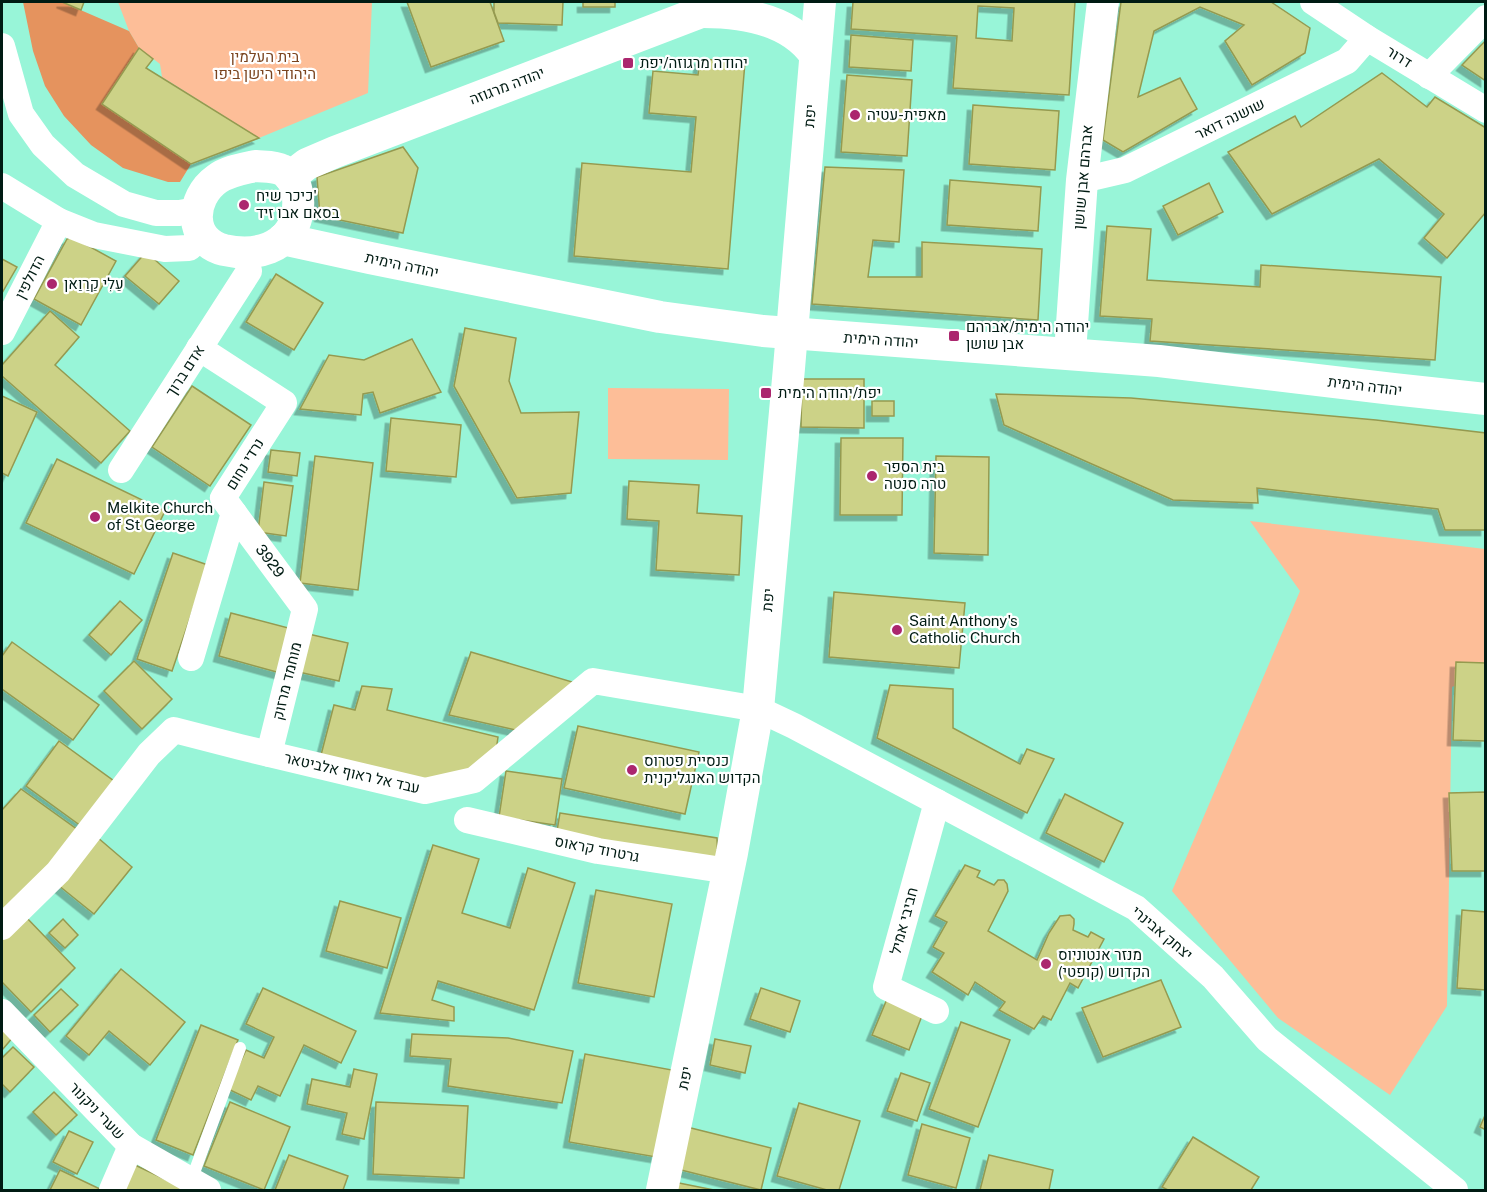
<svg xmlns="http://www.w3.org/2000/svg" width="1487" height="1192" viewBox="0 0 1487 1192" font-family="'Public Sans',Heebo,sans-serif">
<defs>
<filter id="shadow"><feDropShadow dx="-5.5" dy="5.5" stdDeviation="0" flood-color="#0004"/></filter>
</defs>
<rect width="100%" height="100%" fill="#98f5d8"/>
<!-- green -->
<g fill="#fdbe98">
<polygon points="118,2 372,2 368,93 259,138 162,77 160,64 139,48 129,31"/>
<polygon points="608,388 729,389 728,460 608,459"/>
<polygon points="1250,521 1485,549 1485,673 1452,687 1447,1006 1390,1095 1278,1018 1172,891 1300,591"/>
</g>
<!-- forest -->
<polygon fill="#e5935e" points="23,2 62,2 129,31 139,48 102,104 191,164 180,182 168,182 123,168 91,145 64,116 45,86 33,51"/>
<!-- building -->
<g fill="#ccd287" stroke="#959a50" stroke-width="1.5" fill-rule="evenodd" filter="url(#shadow)">
<polygon points="62,2 84,2 81,10"/>
<polygon points="407,2 490,2 504,41 431,67"/>
<polygon points="494,2 563,2 562,25 498,23 494,12"/>
<rect x="583" y="2" width="32" height="5"/>
<path d="M853 2H1075L1069 95 953 88 957 36 851 29ZM978 6 1014 8 1012 41 976 38Z"/>
<polygon points="1121,2 1271,2 1310,28 1305,53 1252,85 1225,41 1244,25 1200,7 1154,31 1138,97 1180,78 1197,109 1123,152 1103,140"/>
<polygon points="851,35 913,40 911,71 849,67"/>
<polygon points="1486,40 1486,81 1462,65"/>
<polygon points="139,48 153,59 146,68 259,138 191,164 102,104"/>
<polygon points="700,59 745,62 728,269 574,256 582,163 691,172 696,117 649,113 653,71 698,75"/>
<polygon points="1382,73 1427,107 1435,97 1486,128 1486,212 1447,258 1424,238 1444,214 1379,159 1272,214 1228,152 1295,116 1301,127"/>
<polygon points="847,75 912,80 907,156 841,152"/>
<polygon points="973,105 1059,111 1055,170 969,164"/>
<polygon points="403,147 418,168 403,233 320,216 317,177"/>
<polygon points="825,167 904,170 899,242 873,240 868,277 922,277 922,242 1042,249 1038,320 812,304"/>
<polygon points="950,180 1041,187 1038,231 947,225"/>
<polygon points="1209,183 1223,212 1178,235 1163,206"/>
<polygon points="1107,226 1151,229 1147,280 1260,287 1261,265 1441,277 1435,360 1150,341 1152,319 1100,316"/>
<polygon points="72,237 116,261 81,325 34,299 67,239"/>
<polygon points="146,252 179,281 159,304 125,276"/>
<polygon points="2,259 17,267 2,293"/>
<polygon points="276,274 323,303 294,350 246,322"/>
<polygon points="50,311 79,337 55,365 130,431 101,463 2,376 2,365"/>
<polygon points="465,328 516,338 509,381 521,413 579,412 571,493 517,498 454,386"/>
<polygon points="412,339 441,392 380,413 373,392 363,394 361,415 300,409 329,355 364,360"/>
<polygon points="802,379 864,379 864,428 801,427"/>
<polygon points="192,386 251,425 210,486 152,447"/>
<polygon points="996,394 1131,398 1376,420 1486,433 1486,530 1445,530 1438,509 1257,488 1258,503 1173,500 1004,425"/>
<polygon points="2,396 37,412 8,476 2,473"/>
<rect x="872" y="401" width="22" height="15"/>
<polygon points="391,418 461,425 456,477 386,471"/>
<polygon points="841,438 903,438 902,515 840,515"/>
<polygon points="271,450 300,453 297,476 268,472"/>
<polygon points="315,456 373,463 358,590 300,583"/>
<polygon points="936,456 989,457 988,555 934,553"/>
<polygon points="57,459 165,511 134,574 26,523"/>
<polygon points="629,481 699,485 697,513 742,516 739,575 656,570 659,521 627,519"/>
<polygon points="264,482 293,486 286,536 258,532"/>
<polygon points="173,553 208,565 172,671 137,659"/>
<polygon points="834,592 965,603 959,668 829,657"/>
<polygon points="120,601 142,620 111,655 89,635"/>
<polygon points="231,613 296,630 284,674 219,656"/>
<polygon points="304,633 348,643 339,681 294,671"/>
<polygon points="12,642 99,705 73,740 2,689 2,656"/>
<polygon points="471,652 579,684 520,731 449,715"/>
<polygon points="134,661 172,699 142,729 104,691"/>
<polygon points="1456,662 1486,663 1486,741 1453,740"/>
<polygon points="890,685 953,689 953,728 1020,764 1027,749 1054,759 1027,813 877,738"/>
<polygon points="362,686 392,689 387,710 498,737 496,751 466,772 425,781 321,755 334,705 355,710"/>
<polygon points="578,726 699,752 685,814 564,788"/>
<polygon points="59,741 114,781 81,826 26,786"/>
<polygon points="506,771 562,779 555,825 499,817"/>
<polygon points="21,789 78,830 44,873 2,913 2,810"/>
<polygon points="1486,792 1486,871 1452,871 1449,793"/>
<polygon points="1065,794 1123,823 1104,862 1046,833"/>
<polygon points="560,813 717,838 718,866 556,837"/>
<polygon points="97,837 132,867 94,914 58,885"/>
<polygon points="433,845 479,859 462,913 510,928 528,868 575,883 534,1010 438,981 432,1000 454,1007 454,1021 380,1013"/>
<polygon points="965,865 980,871 977,877 994,885 998,880 1004,880 1007,884 1008,891 988,931 1037,960 1049,933 1060,916 1070,915 1074,919 1074,924 1073,930 1088,937 1091,932 1104,939 1078,988 1070,983 1051,1020 1043,1016 1034,1029 999,1010 1005,1002 975,982 968,995 932,972 944,953 933,947 947,922 935,916"/>
<polygon points="596,890 672,904 654,997 578,983"/>
<polygon points="340,901 401,918 387,968 326,951"/>
<polygon points="1462,910 1486,912 1486,990 1457,988"/>
<polygon points="25,916 75,968 31,1012 2,982 2,938"/>
<polygon points="63,919 78,935 65,948 49,933"/>
<polygon points="121,969 185,1022 150,1065 109,1031 89,1055 66,1036"/>
<polygon points="1161,980 1181,1027 1103,1057 1082,1008"/>
<polygon points="263,988 356,1031 341,1063 304,1045 280,1096 258,1086 251,1100 228,1089 246,1050 264,1058 274,1037 246,1024"/>
<polygon points="761,988 800,1001 790,1032 750,1019"/>
<polygon points="61,989 78,1005 50,1032 34,1015"/>
<polygon points="887,999 923,1013 909,1050 872,1035"/>
<polygon points="961,1022 1010,1040 978,1127 929,1109"/>
<polygon points="201,1025 238,1040 193,1155 156,1140"/>
<polygon points="2,1026 14,1036 2,1050"/>
<polygon points="412,1034 508,1038 573,1051 562,1103 448,1086 451,1059 410,1056"/>
<polygon points="715,1039 751,1046 745,1073 710,1065"/>
<polygon points="13,1047 34,1067 10,1092 2,1084 2,1058"/>
<polygon points="585,1054 672,1070 656,1157 569,1142"/>
<polygon points="354,1069 377,1074 364,1139 342,1134 347,1113 307,1104 312,1079 350,1087"/>
<polygon points="901,1073 930,1083 917,1121 887,1111"/>
<polygon points="54,1092 77,1115 56,1135 33,1112"/>
<polygon points="230,1102 290,1127 264,1190 204,1166"/>
<polygon points="376,1102 468,1106 464,1178 373,1174"/>
<polygon points="799,1103 860,1121 839,1190 827,1190 777,1176"/>
<polygon points="1486,1113 1486,1130 1480,1127"/>
<polygon points="922,1124 970,1138 956,1188 908,1175"/>
<polygon points="687,1127 771,1148 761,1190 677,1169"/>
<polygon points="69,1131 93,1142 77,1174 53,1162"/>
<polygon points="1193,1137 1259,1177 1251,1190 1168,1190 1162,1187"/>
<polygon points="289,1155 348,1176 343,1190 275,1190"/>
<polygon points="989,1155 1053,1170 1049,1190 980,1190"/>
<polygon points="135,1165 188,1190 123,1190"/>
<polygon points="60,1170 100,1189 100,1190 50,1190"/>
<polygon points="674,1182 714,1190 672,1190"/>
</g>
<g fill="none" stroke-linecap="round" stroke-linejoin="round">
<!-- service -->
<polyline stroke="#fff" stroke-width="12" points="191,1181 240,1048"/>
<!-- minor -->
<g stroke="#fff" stroke-width="26">
<polyline points="1313,2 1367,38 1486,110"/>
<polyline points="2,46 21,114 43,145 75,175 124,204 156,213 179,213 197,210"/>
<polyline points="1429,76 1486,18"/>
<polyline points="1082,180 1125,170 1347,61 1367,38"/>
<polyline points="2,186 59,221 94,235 165,249 189,248 202,237"/>
<polyline points="2,332 59,221"/>
<polyline points="121,470 249,271"/>
<polyline points="234,513 305,609 269,754"/>
<polyline points="191,658 234,513 223,498 284,403 199,348"/>
<polyline points="467,820 598,851 729,871"/>
<polyline points="2,927 58,872 149,754 174,730 240,747 425,791 474,780 593,681 758,709 794,726 1136,908 1213,977 1267,1039 1455,1190"/>
<polyline points="936,1011 886,987 937,802"/>
<polyline points="2,1012 131,1146 208,1190"/>
<polyline points="112,1190 131,1146"/>
</g>
<!-- tertiary -->
<g stroke="#fff" stroke-width="32">
<path d="M703 12C743 12 791 20 815 55"/>
<path d="M255 166C264 167 274 166 282 170 289 173 294 181 296 188 299 197 299 205 297 215 289 249 255 257 224 250 188 241 190 198 217 179 228 171 242 169 255 166Z"/>
<polyline points="290,177 307,164 335,152 727,2"/>
<polyline points="283,239 370,258 660,317 763,331 1159,361 1393,389 1486,399"/>
<polyline points="1070,353 1082,180 1103,2"/>
<polyline points="662,1190 732,853 758,709 789,368 820,2"/>
</g>
</g>
<!-- markers -->
<g fill="#ab266e" stroke="#fff" stroke-width="2">
<rect x="622" y="57" width="12" height="12" rx="3"/>
<circle cx="855" cy="115" r="6"/>
<circle cx="244" cy="205" r="6"/>
<circle cx="52" cy="284" r="6"/>
<rect x="948" y="330" width="12" height="12" rx="3"/>
<rect x="760" y="387" width="12" height="12" rx="3"/>
<circle cx="872" cy="476" r="6"/>
<circle cx="95" cy="517" r="6"/>
<circle cx="897" cy="630" r="6"/>
<circle cx="632" cy="770" r="6"/>
<circle cx="1046" cy="964" r="6"/>
</g>
<g text-anchor="middle" stroke-width="4.5" stroke-linejoin="round" paint-order="stroke">
<!-- park labels -->
<g font-size="15" fill="#7a441f" stroke="#fff">
<text x="265" y="62">בית העלמין<tspan x="265" dy="17">היהודי הישן ביפו</tspan></text>
</g>
<!-- street labels -->
<g font-size="15" fill="#001b13" stroke="#fff">
<text transform="translate(1399 57) rotate(32)" y="5">דרור</text>
<text transform="translate(507 86) rotate(-21)" y="5">יהודה מרגוזה</text>
<text transform="translate(810 116) rotate(-85)" y="5">יפת</text>
<text transform="translate(1230 119) rotate(-26)" y="5">שושנה דואר</text>
<text transform="translate(1083 177) rotate(-85)" y="5">אברהם אבן שושן</text>
<text transform="translate(402 265) rotate(12)" y="5">יהודה הימית</text>
<text transform="translate(30 277) rotate(-63)" y="5">הדולפין</text>
<text transform="translate(881 340) rotate(4)" y="5">יהודה הימית</text>
<text transform="translate(185 371) rotate(-57)" y="5">אדם ברוך</text>
<text transform="translate(1365 386) rotate(7)" y="5">יהודה הימית</text>
<text transform="translate(245 464) rotate(-58)" y="5">נרדי נחום</text>
<text transform="translate(270 561) rotate(53)" y="5">3929</text>
<text transform="translate(768 600) rotate(-85)" y="5">יפת</text>
<text transform="translate(287 681) rotate(-76)" y="5">מוחמד מרזוק</text>
<text transform="translate(352 773) rotate(13)" y="5">עבד אל ראוף אלביטאר</text>
<text transform="translate(597 849) rotate(11)" y="5">גרטרוד קראוס</text>
<text transform="translate(904 921) rotate(-75)" y="5">חביבי אמיל</text>
<text transform="translate(1162 933) rotate(40)" y="5">יצחק אבינרי</text>
<text transform="translate(685 1078) rotate(-78)" y="5">יפת</text>
<text transform="translate(97 1111) rotate(46)" y="5">שערי ניקנור</text>
</g>
<!-- poi labels -->
<g font-size="15" fill="#001b13" stroke="#fff" text-anchor="start">
<text x="640" y="68">יהודה מרגוזה/יפת</text>
<text x="867" y="120">מאפית-עטיה</text>
<text x="256" y="201">כיכר שיח'<tspan x="256" dy="17">בסאם אבו זיד</tspan></text>
<text x="64" y="289">עַלִי קַרַוַאן</text>
<text x="966" y="332">יהודה הימית/אברהם<tspan x="966" dy="17">אבן שושן</tspan></text>
<text x="778" y="398">יפת/יהודה הימית</text>
<text x="884" y="472">בית הספר<tspan x="884" dy="17">טרה סנטה</tspan></text>
<text x="107" y="513">Melkite Church<tspan x="107" dy="17">of St George</tspan></text>
<text x="909" y="626">Saint Anthony's<tspan x="909" dy="17">Catholic Church</tspan></text>
<text x="644" y="766">כנסיית פטרוס<tspan x="644" dy="17">הקדוש האנגליקנית</tspan></text>
<text x="1058" y="960">מנזר אנטוניוס<tspan x="1058" dy="17">הקדוש (קופטי)</tspan></text>
</g>
</g>
<!-- border -->
<rect width="1487" height="1192" fill="none" stroke="#001b13" stroke-width="6"/>
</svg>
